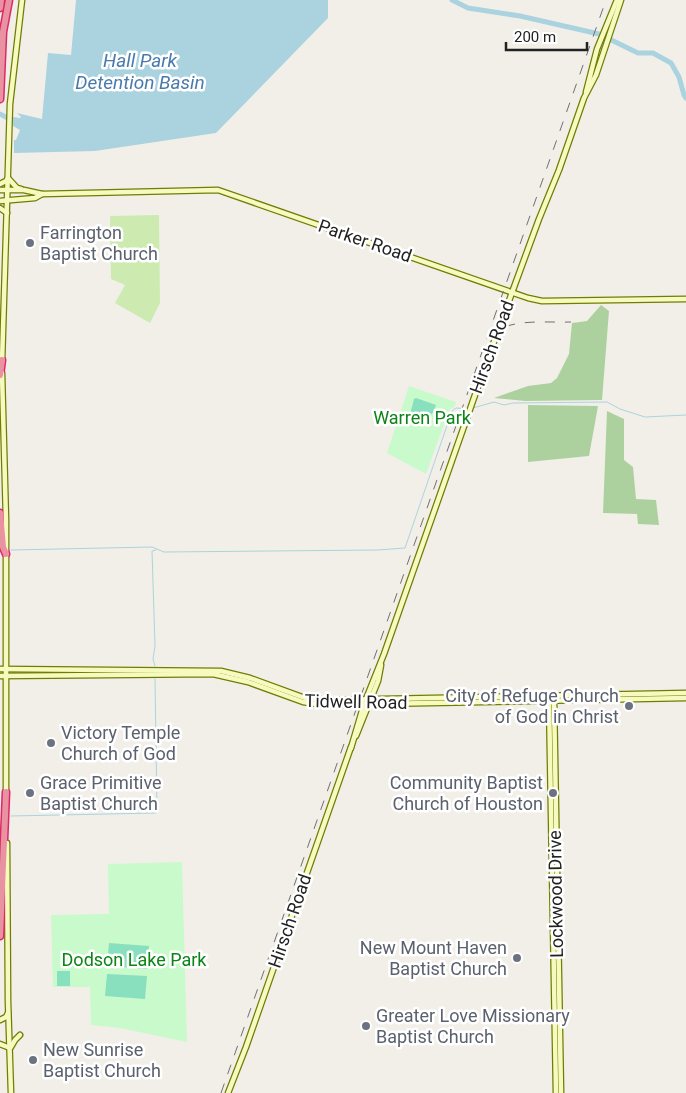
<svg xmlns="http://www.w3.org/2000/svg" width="686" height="1093" viewBox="0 0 686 1093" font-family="Roboto,sans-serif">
<rect width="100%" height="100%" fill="#f2efe9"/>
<!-- grass -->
<polygon fill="#cdebb0" points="159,215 160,303 150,323 115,303 125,285 111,279 110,216"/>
<!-- forest -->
<g fill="#add19e">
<polygon points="601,305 609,311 602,400 525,401 494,398 528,386 551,383 557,378 569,354 572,323 587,321"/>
<polygon points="528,405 598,406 589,456 528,462"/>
<polygon points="607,411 624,419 624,460 633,467 636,499 656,500 659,525 638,524 637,514 603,513"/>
</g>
<!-- park -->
<g fill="#c8facc">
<polygon points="409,386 456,402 455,406 449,410 426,474 387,453"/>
<polygon points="182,862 187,1042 120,1028 91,1025 90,987 53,987 51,915 109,914 108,864"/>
</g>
<!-- pitch -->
<g fill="#88e0be">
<path d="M416 398 436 405C433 417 425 420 413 423L409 418 414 399Z"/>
<polygon points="109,943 149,946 147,969 107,966"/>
<rect x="57" y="971" width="13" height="15"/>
<polygon points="107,974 147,976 145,999 105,996"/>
</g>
<!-- water -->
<polygon fill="#aad3df" points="76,0 328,0 328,18 216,133 95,151 14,153 14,140 16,140 20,130 13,126 13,117 20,118 21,117 17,113 42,119 48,53 71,55"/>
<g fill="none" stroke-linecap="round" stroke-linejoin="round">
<!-- stream -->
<g stroke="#aad3df" stroke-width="1">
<polyline points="473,408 494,402 504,405 513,403 607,402 620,409 645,417 686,415"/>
<polyline points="11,550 152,547 164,552 378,550 405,548 452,411 456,408 469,409"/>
<polyline points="155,666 153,659 155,646 152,551 156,550"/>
<polyline points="11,816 156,813 157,811 155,679"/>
</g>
<!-- river -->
<g stroke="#aad3df" stroke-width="5">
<polyline points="452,0 468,8 520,16 599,34 638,53 653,53 671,63 679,77 684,95 686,98"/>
<polyline points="0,114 13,121"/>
</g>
<defs>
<g id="secondary">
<polyline points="586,92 597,49 617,0"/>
<polyline points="0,184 6,181 8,178 17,188 21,189"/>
<polyline points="0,190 24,190 42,194 218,190 528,298 542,301 686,299"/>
<polyline points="0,201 35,198 42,194"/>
<polyline points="0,208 7,213"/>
<polyline points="2,363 10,104 22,0"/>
<polyline points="2,373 6,520 6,793"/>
<polyline points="0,669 221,671 250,678 305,698 329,700 686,693"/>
<polyline points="0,676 213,674 248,682 303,702 323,705 686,698"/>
<polyline points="549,699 556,1093"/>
<polyline points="554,699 561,1093"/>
<polyline points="356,736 378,681 381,665"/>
<polyline points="351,748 364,704 384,654 488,358 539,219 559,170 584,98 596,75 621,0"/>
<polyline points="7,843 8,1001 11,1093"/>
<polyline points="0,1020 6,1017 8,1013"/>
<polyline points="0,1044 10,1048"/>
<polyline points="11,1047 15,1040 20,1035"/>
<polyline points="228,1093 246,1047 351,747"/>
</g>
<g id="motorway">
<polyline points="0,8 1,0"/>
<polyline points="0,99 3,32 9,0"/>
<polyline points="0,375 2,360"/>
<polyline points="0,513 3,547 6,554"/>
<polyline points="0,936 6,792"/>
</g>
</defs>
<!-- secondary casing -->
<use href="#secondary" stroke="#707d05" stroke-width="7"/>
<!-- motorway casing -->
<use href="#motorway" stroke="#dc2a67" stroke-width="9"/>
<!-- secondary -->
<use href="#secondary" stroke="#f7fabf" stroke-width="4.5"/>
<!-- motorway -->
<use href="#motorway" stroke="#e892a2" stroke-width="6"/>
<!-- rail -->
<g stroke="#707070" stroke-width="1" stroke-dasharray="10 10" stroke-linecap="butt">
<path d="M489 338C505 317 546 323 571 322"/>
<polyline points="221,1093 606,0"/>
</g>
</g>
<!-- markers -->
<g fill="#6b7280" stroke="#fff" stroke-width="2">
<circle cx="30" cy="243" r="5"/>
<circle cx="629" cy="706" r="5"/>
<circle cx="51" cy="743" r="5"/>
<circle cx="30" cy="793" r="5"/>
<circle cx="553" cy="793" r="5"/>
<circle cx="517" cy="958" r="5"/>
<circle cx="366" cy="1026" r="5"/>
<circle cx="33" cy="1060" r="5"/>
</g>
<g text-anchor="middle" stroke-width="5" stroke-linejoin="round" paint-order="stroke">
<!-- worship labels -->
<g font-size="18" fill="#5b616d" stroke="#fff" text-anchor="start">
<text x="40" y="239">Farrington<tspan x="40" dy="21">Baptist Church</tspan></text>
<text x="619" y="702" text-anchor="end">City of Refuge Church<tspan x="619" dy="21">of God in Christ</tspan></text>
<text x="61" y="739">Victory Temple<tspan x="61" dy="21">Church of God</tspan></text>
<text x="40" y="789">Grace Primitive<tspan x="40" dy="21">Baptist Church</tspan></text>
<text x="543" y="789" text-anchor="end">Community Baptist<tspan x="543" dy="21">Church of Houston</tspan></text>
<text x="507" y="954" text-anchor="end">New Mount Haven<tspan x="507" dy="21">Baptist Church</tspan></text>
<text x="376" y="1022">Greater Love Missionary<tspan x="376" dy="21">Baptist Church</tspan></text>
<text x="43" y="1056">New Sunrise<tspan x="43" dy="21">Baptist Church</tspan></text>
</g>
<!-- street labels -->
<g font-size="18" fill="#222" stroke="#fff">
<text transform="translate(365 241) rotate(19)" y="6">Parker Road</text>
<text transform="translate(492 347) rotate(-70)" y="6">Hirsch Road</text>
<text transform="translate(356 702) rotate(1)" y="6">Tidwell Road</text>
<text transform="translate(556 894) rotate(-91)" y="6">Lockwood Drive</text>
<text transform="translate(290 921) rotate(-71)" y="6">Hirsch Road</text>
</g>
<!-- park labels -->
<g font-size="18" fill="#0c8416" stroke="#fff">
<text x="422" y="424">Warren Park</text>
<text x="134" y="966">Dodson Lake Park</text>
</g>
<!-- water labels -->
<g font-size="19" font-style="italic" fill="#4a7aab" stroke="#fff">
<text x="140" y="67">Hall Park<tspan x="140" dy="22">Detention Basin</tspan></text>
</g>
</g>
<!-- scale -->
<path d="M506 42v8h81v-8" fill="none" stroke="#222222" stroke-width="2.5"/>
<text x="514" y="42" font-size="15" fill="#222222" stroke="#ffffff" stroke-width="4" paint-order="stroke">200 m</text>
</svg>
